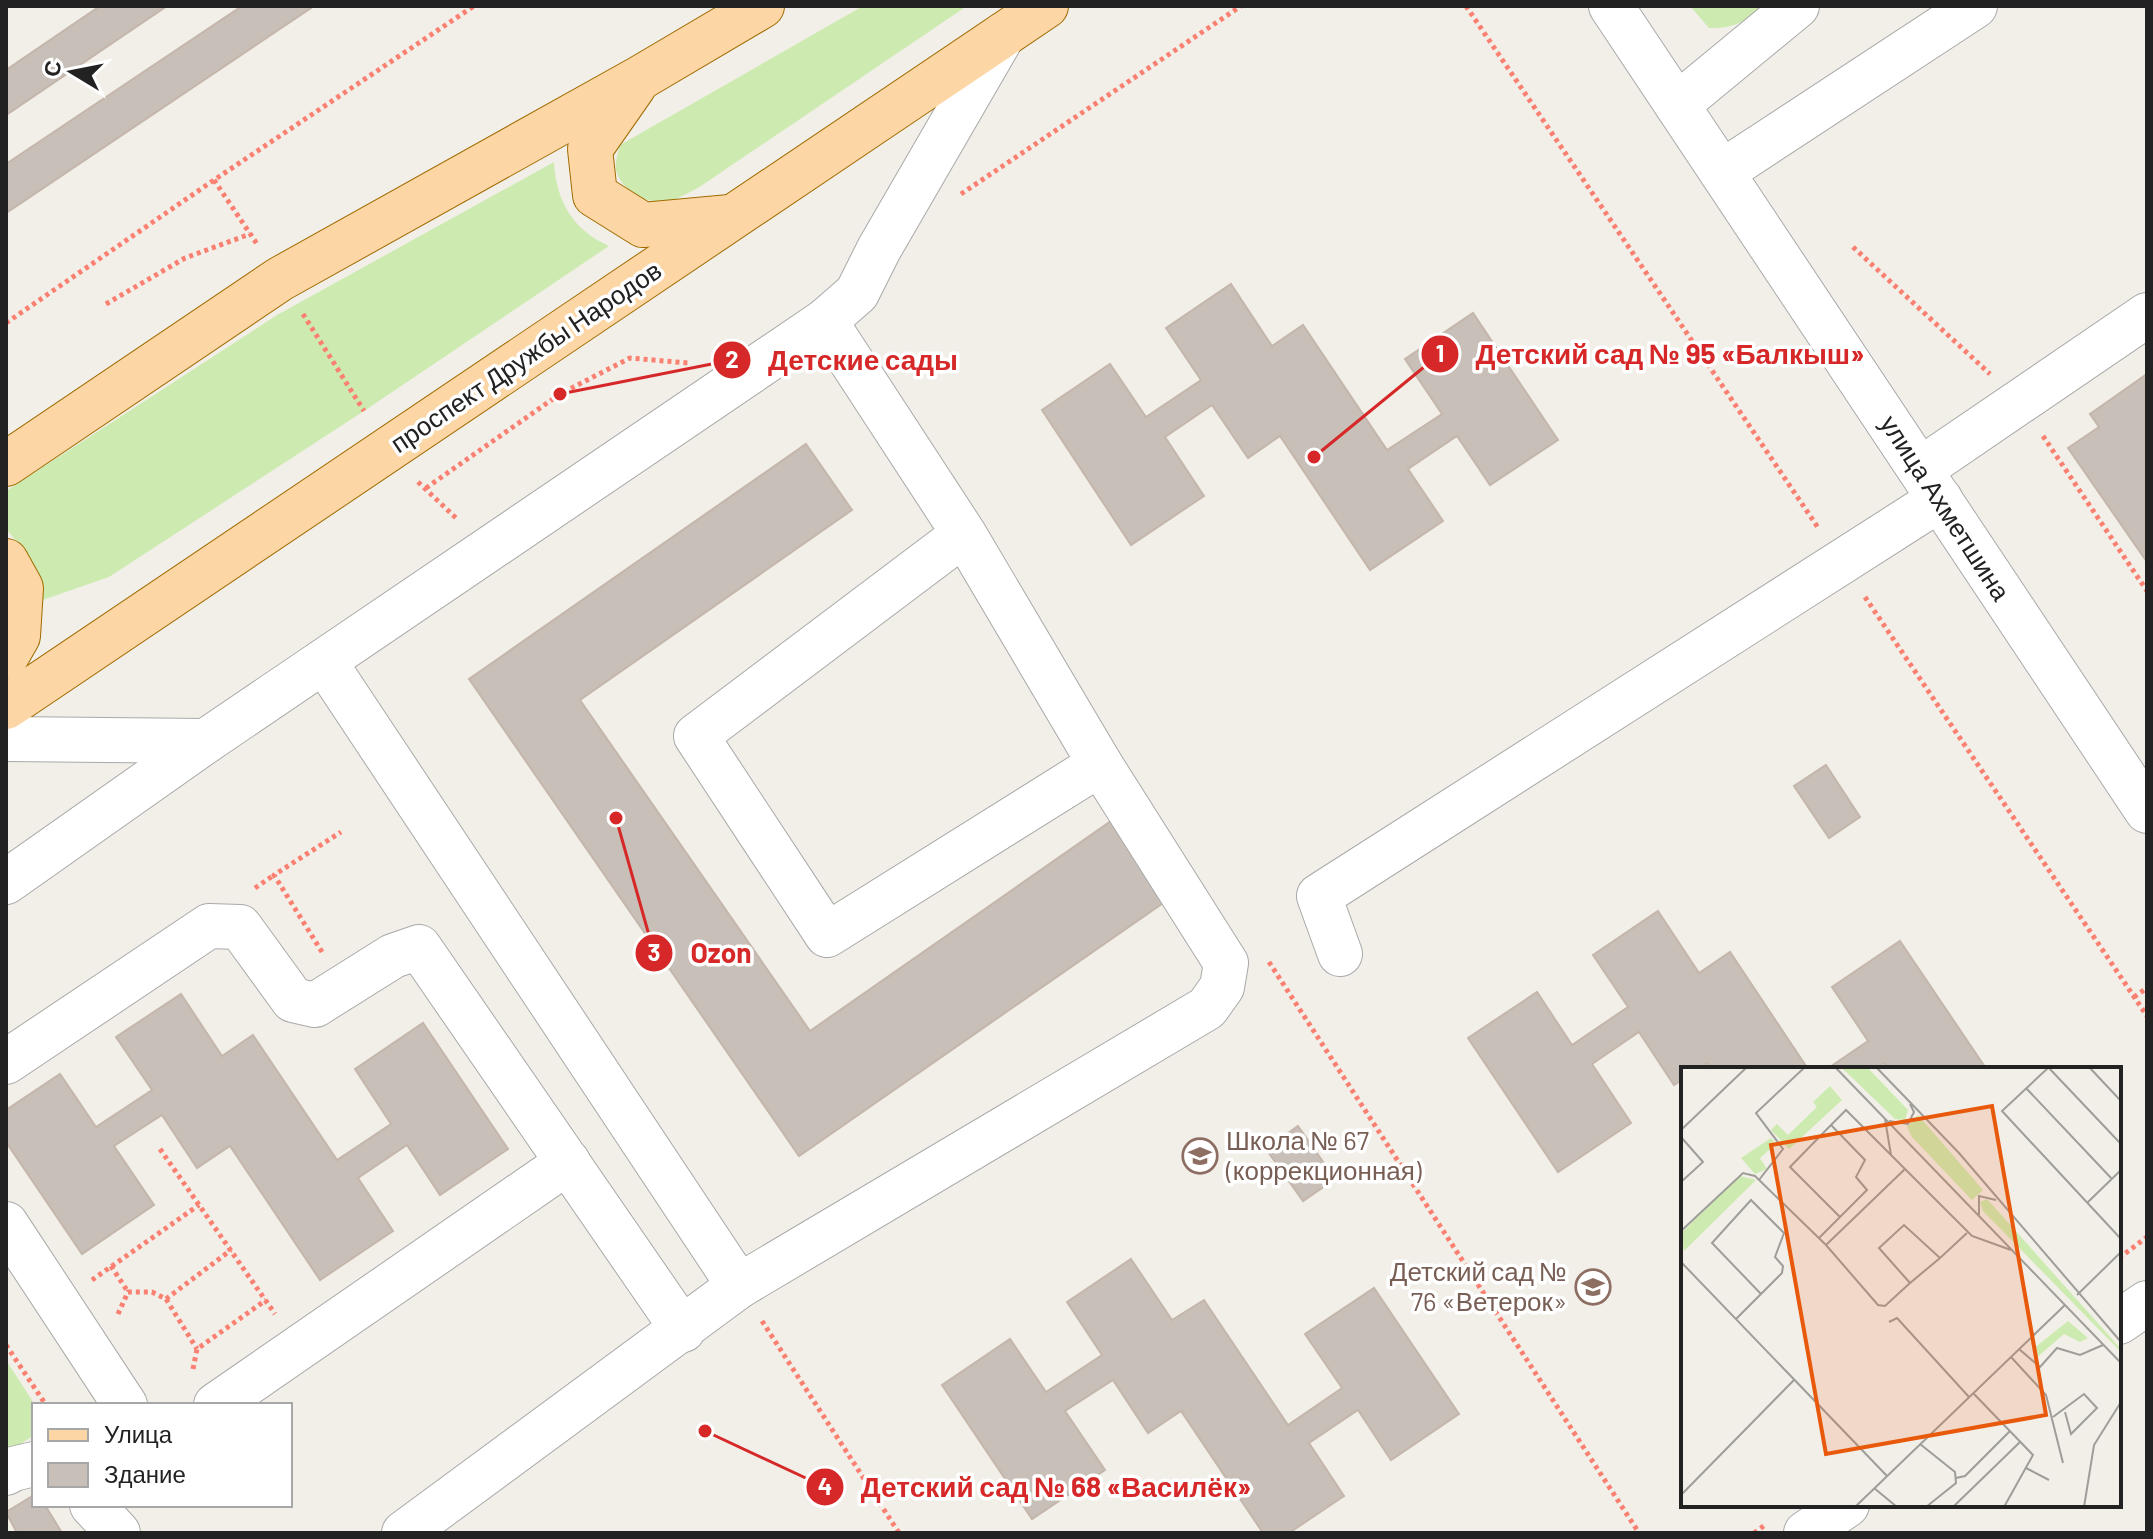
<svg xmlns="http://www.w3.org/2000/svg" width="2153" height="1539" viewBox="0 0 2153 1539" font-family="Barlow,sans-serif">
<rect width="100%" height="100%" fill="#f2efe9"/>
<!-- grass -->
<g fill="#cdebb0">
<path d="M863 6H967L701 186C692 191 682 197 672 200 651 207 622 193 616 170 615 162 618 153 620 145Z"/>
<path d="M1690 6H1762C1747 22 1732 29 1709 28Z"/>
<path d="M554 162C556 201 573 230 609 246L364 411 109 577 37 602C31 571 28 553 6 529V491L277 315Z"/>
<polygon points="6,1360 35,1405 34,1435 6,1454"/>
</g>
<!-- building -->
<g fill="#c7bfb8" stroke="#c4b6ab" stroke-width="2">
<polygon points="100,6 167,6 6,115 6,70"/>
<polygon points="242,6 314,6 6,213 6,164"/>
<polygon points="1231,284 1272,346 1303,325 1387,450 1442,414 1405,359 1473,313 1558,440 1490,485 1457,436 1408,469 1443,521 1370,570 1280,436 1248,458 1212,405 1165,437 1204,496 1131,545 1042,410 1110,364 1146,417 1201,380 1166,328"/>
<polygon points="2147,374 2147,562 2068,448 2099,427 2090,414"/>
<polygon points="806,444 852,510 580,700 810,1031 1124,812 1179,892 799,1156 469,679"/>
<polygon points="1826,765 1860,817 1829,838 1794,786"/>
<polygon points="1658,911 1699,973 1730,952 1808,1069 1711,1069 1707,1063 1699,1069 1683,1069 1683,1079 1674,1085 1639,1032 1592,1064 1631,1123 1558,1172 1468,1038 1537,992 1572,1045 1628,1007 1593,955"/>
<polygon points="1900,941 1985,1067 1982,1069 1888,1069 1884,1063 1874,1069 1827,1069 1868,1041 1832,987"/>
<polygon points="181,994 222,1056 253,1035 337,1160 391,1124 355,1069 423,1023 508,1149 440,1195 407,1145 358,1178 393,1231 320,1280 230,1146 197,1168 162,1115 114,1146 154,1205 82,1254 6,1142 6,1110 60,1074 96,1127 152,1090 116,1037"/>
<polygon points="1298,1126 1335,1179 1303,1201 1266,1149"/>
<polygon points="1131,1259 1172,1320 1204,1300 1288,1425 1342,1388 1305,1334 1374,1288 1459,1414 1391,1460 1358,1410 1309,1443 1344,1496 1289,1533 1263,1533 1181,1411 1148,1433 1113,1380 1065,1411 1105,1470 1032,1519 942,1385 1010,1339 1046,1392 1102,1355 1067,1302"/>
<polygon points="34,1495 34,1505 45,1505 62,1533 17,1533 6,1512"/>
</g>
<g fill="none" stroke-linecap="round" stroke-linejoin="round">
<defs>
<g id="minor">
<polyline points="1611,6 2147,811"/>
<polyline points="1677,105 1797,6"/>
<polyline points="1722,172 1975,6"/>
<polyline points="825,321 964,534 1100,764 827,935 696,736 964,534"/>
<polyline points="1921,469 2147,315"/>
<polyline points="324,661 739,1286"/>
<polyline points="6,739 206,741 825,321 857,293 879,249 1003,35"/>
<polyline points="6,882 206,741"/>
<polyline points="1340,954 1319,896 1940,499"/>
<polyline points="6,1062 209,926 240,927 293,1000 315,1005 393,956 419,947 683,1330"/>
<polyline points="6,1224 125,1405"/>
<polyline points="2119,1322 2147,1303"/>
<polyline points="216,1405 568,1162"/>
<polyline points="6,1473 13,1469 34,1464"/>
<polyline points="92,1505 118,1533"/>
<polyline points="404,1533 739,1286 1207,1008 1222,987 1226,963 1100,764"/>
<polyline points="1806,1533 1847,1505"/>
</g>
<g id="major">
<polyline points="634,86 590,149 595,195 643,225 730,217"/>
<polyline points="6,464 280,279 640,78 762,6"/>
<polyline points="6,561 21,588 18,636 6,657"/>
<polyline points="6,707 1046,6"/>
</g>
</defs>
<!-- minor casing -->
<use href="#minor" stroke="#a9a9a9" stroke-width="46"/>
<!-- major casing -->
<use href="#major" stroke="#a06b00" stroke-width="46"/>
<!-- path -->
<g stroke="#fa8072" stroke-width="5" stroke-dasharray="4 4" stroke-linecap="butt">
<polyline points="1466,6 1819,529"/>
<polyline points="214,180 257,244"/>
<polyline points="961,194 1241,6"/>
<polyline points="1853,247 1990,374"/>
<polyline points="106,304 185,258 250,234"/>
<polyline points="303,314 364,411"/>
<polyline points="6,323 214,180 474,6"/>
<polyline points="2043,436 2147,591"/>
<polyline points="418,482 457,519"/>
<polyline points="426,488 560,394 630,358 688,363"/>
<polyline points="1865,597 2147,1016"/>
<polyline points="255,888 274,875"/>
<polyline points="322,952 274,875 341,832"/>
<polyline points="1269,962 1639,1533"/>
<polyline points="2134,997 2147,988"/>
<polyline points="160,1149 275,1314"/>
<polyline points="2119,1258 2147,1237"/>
<polyline points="111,1266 128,1292"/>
<polyline points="92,1280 199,1205"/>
<polyline points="166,1299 231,1250"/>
<polyline points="118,1314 128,1292 152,1292 166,1299 197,1349"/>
<polyline points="762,1321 899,1533"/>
<polyline points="6,1345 46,1405"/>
<polyline points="193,1369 197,1349 266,1300"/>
<polyline points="1754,1533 1765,1525"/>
</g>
<!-- minor -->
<use href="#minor" stroke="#fff" stroke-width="44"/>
<!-- major -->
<use href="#major" stroke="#fcd6a4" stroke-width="44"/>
</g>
<!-- icons -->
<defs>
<symbol id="school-ring" viewBox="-11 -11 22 22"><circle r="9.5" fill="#fff" stroke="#8d6e63" stroke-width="1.5"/><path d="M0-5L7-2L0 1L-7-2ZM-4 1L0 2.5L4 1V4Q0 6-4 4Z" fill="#8d6e63"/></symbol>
</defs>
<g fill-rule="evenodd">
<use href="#school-ring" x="1180" y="1136" width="40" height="40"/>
<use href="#school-ring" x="1573" y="1267" width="40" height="40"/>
</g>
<g text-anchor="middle" stroke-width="7" stroke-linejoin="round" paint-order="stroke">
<!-- street labels -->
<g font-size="26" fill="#222" stroke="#fff">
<text transform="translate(526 357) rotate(-34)" y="9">проспект Дружбы Народов</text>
<text transform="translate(1945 508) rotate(57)" y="9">улица Ахметшина</text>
</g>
<!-- education labels -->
<g font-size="26" fill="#785e54" stroke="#fff" text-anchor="start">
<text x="1226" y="1150">Школа № 67<tspan x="1226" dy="30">(коррекционная)</tspan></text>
<text x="1567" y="1281" text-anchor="end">Детский сад №<tspan x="1567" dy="30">76 «Ветерок»</tspan></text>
</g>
</g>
<!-- overview -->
<g transform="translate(1681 1067)">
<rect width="440" height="440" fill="#f2efe9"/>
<path d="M160 0H186L227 43 224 53 214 52ZM149 19 161 33 108 82 90 63 96 57 107 68 136 40 132 35ZM237 48 302 123 291 133 231 70 226 60ZM90 71 95 77 79 91 86 102 74 107 60 91ZM59 109 75 113 3 184 0 166ZM306 132 440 282 439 284 302 144 299 135ZM387 254 407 271 399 275 383 267 354 292 352 282Z" fill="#cdebb0"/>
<path fill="none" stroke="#9f9d99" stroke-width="2" d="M154 0 440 296M195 0 278 86 440 275M367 0 440 77M368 0 321 44 440 172M408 0 440 34M345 21 431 112M204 52 210 88 291 169 330 183M208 54 227 57 233 45 229 37M150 58 165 43 210 88M0 63 66 0M0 70 22 95 0 115M78 113 102 82 75 46 124 0M407 135 440 103M298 148V129L315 133M0 164 62 106 74 109 145 178 197 238 204 239 229 216M138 171 186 123 175 110 184 93 150 58 109 100 159 150M145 178 224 102M259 191 223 158 198 181 229 216 259 191 286 166M0 195 206 409M396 228 440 185M55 252 101 206 102 199 94 190 103 166 70 133 31 176 80 227M208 255 216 251 288 330M338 282 359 300 376 281 399 288 422 278M330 290 365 328 382 396M292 326 352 388 323 440M372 350 403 327 416 341 390 367 384 345M239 377 274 405 275 416 245 440M345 401 368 413M275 411 284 409 329 364M193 421 216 440M0 428 113 313M174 440 384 238M272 440 339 375M403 440 413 378 440 335"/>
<path fill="#e8590c" fill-opacity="0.15" stroke="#e8590c" stroke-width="4" d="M311 39 365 348 145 387 90 78Z"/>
<rect width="440" height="440" fill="none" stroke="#222" stroke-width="4"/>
</g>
<!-- callouts -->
<path fill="none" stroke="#d62828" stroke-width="3" d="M1314 457L1440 354M560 394L732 360M616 818L654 953M705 1431L825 1487"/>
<g fill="#d62828" stroke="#fff" stroke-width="3">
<circle cx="1314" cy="457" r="8"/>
<circle cx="560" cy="394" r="8"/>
<circle cx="616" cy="818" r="8"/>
<circle cx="705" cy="1431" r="8"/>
<circle cx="1440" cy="354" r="20"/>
<circle cx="732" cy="360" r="20"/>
<circle cx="654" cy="953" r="20"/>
<circle cx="825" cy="1487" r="20"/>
</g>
<g font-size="24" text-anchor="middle" font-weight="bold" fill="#fff">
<text x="1440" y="362">1</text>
<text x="732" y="368">2</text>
<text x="654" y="961">3</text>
<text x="825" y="1495">4</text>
</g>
<g font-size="28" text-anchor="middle" font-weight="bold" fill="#d62828" stroke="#fff" stroke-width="7" stroke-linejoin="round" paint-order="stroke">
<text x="1670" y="364">Детский сад № 95 «Балкыш»</text>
<text x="863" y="370">Детские сады</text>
<text x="721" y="963">Ozon</text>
<text x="1056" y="1497">Детский сад № 68 «Василёк»</text>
</g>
<!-- border -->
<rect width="2153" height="1539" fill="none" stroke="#222222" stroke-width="16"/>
<!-- legend -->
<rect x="32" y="1403" width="260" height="104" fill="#ffffff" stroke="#a7a7a7" stroke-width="2"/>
<rect x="48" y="1429" width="40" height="12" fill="#fcd6a4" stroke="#a7a7a7" stroke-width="2"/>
<text x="104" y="1443" font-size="24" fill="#222222">Улица</text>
<rect x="48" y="1463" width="40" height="24" fill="#c7bfb8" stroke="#a7a7a7" stroke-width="2"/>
<text x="104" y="1483" font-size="24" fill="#222222">Здание</text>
<!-- north arrow -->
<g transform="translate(72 72) rotate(280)" stroke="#ffffff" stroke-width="6" paint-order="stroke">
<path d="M0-6L14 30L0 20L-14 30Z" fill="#222222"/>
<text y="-12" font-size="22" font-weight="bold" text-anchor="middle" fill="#222222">С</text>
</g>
</svg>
